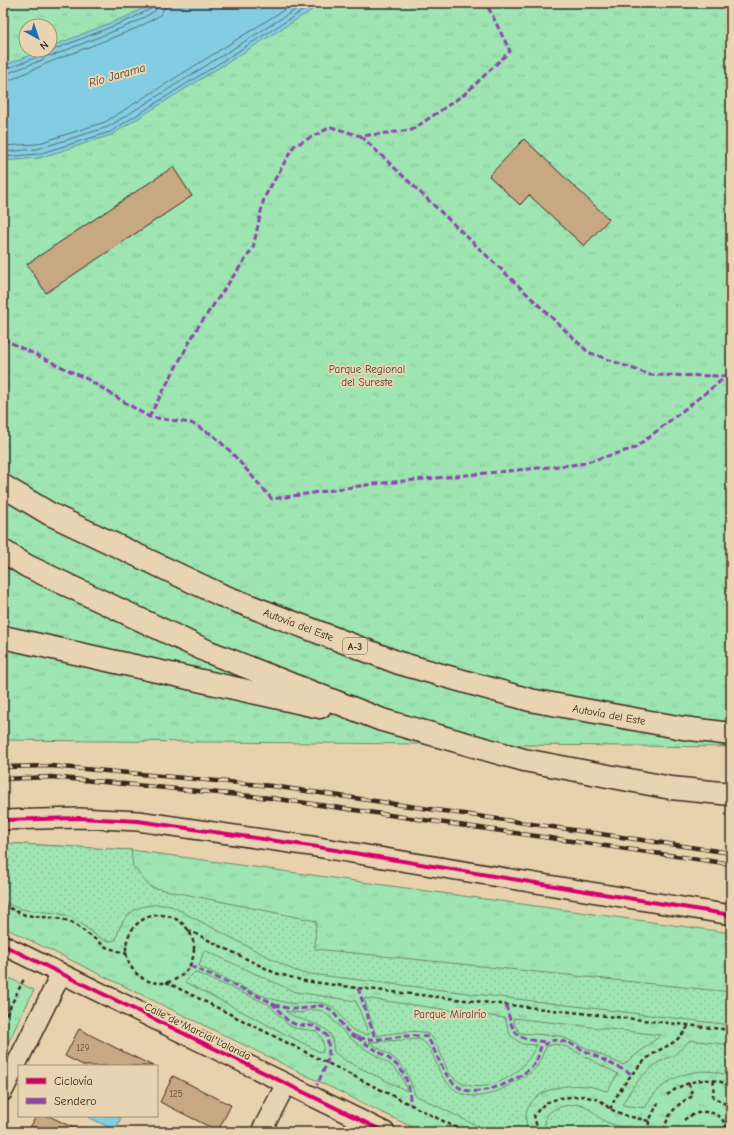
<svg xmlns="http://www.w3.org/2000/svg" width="734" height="1135" viewBox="0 0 734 1135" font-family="'Comic Neue',sans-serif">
<defs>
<pattern id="park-tufts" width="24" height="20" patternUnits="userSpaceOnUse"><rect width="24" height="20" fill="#9ee5b2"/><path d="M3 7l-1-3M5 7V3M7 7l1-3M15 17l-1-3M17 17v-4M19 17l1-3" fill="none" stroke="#89c599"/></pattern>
<pattern id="garden-dots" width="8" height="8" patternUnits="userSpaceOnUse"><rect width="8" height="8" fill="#9ee5b2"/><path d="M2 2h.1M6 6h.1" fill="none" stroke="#89c599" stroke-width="1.8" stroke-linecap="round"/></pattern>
</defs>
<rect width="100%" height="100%" fill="#e8d2ad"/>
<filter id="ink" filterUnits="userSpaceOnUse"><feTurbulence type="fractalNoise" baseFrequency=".025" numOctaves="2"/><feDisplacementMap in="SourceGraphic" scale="8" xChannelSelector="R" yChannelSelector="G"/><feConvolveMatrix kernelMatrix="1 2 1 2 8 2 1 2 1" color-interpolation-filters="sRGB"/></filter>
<g filter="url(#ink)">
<!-- park -->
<g fill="url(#park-tufts)" stroke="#6c8868" fill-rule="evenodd">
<path d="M3 3H731V747L3 740ZM26 26H50V50H26Z"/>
<polygon points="3,843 131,850 731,933 731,1132 422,1132 3,927"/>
<polygon points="3,975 34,990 3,1053"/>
</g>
<!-- garden -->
<g fill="url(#garden-dots)" stroke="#6c8868">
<path d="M3 843 131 850 133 866 150 887 316 921 315 949 731 992V1025L302 973 291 969 171 906C143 901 122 910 116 940L110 941 104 940C90 934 80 919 65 915 45 909 21 915 3 900Z"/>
<path d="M204 950 295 992 356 1001 369 1035C365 1034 359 1033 355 1031 344 1025 340 1010 329 1005 314 999 298 1006 283 1002 254 995 226 979 199 966Z"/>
<path d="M195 972 268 1004 287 1024 294 1028 316 1031C323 1037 325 1045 322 1053L185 982Z"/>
<path d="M364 998 505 1018 510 1035 522 1044 537 1045C533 1051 530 1058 525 1063 508 1084 470 1098 450 1074 442 1063 439 1040 428 1034 418 1028 389 1034 376 1036Z"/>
<path d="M309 1010H319L324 1012C336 1021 343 1033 355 1042 375 1058 401 1063 407 1091L346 1061 334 1052C333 1047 333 1041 331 1036 325 1022 298 1022 285 1011L300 1013Z"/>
<polygon points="513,1018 661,1035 623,1065 560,1036 520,1033 515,1026"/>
<path d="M420 1039C436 1049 434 1067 445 1080 465 1106 492 1096 515 1082 523 1077 532 1073 537 1066 542 1060 542 1052 547 1046L556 1044 567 1047 618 1074 608 1090 605 1091C576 1077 511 1089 529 1132H489L415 1095C406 1063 396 1059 369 1042Z"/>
<path d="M690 1040 731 1045V1077C699 1062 661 1077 645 1108L622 1105 632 1088 643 1075 659 1062 674 1055Z"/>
<path d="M579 1104C590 1107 594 1114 603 1120 613 1127 629 1127 641 1129V1132H546C540 1108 561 1106 579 1104Z"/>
</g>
<!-- water -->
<g fill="#83cde4" stroke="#668c95">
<polygon points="153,3 323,3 111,135 39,158 3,161 3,66 43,50 50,50 50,47 130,15"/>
<polygon points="89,1116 116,1116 121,1118 115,1130 88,1117"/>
</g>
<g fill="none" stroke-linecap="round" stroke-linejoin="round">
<!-- shore -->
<g stroke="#586b6d" stroke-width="1">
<polyline points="48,50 53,50 131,19 152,8 154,3"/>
<polyline points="3,70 40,56 43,50"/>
<polyline points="3,75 42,60 47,56 54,55 134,23 155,11 159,3"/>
<polyline points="3,81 10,80 50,62 137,28 159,16 164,9 165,3"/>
<polyline points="3,146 36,144 105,122 295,3"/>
<polyline points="3,152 37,149 108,127 306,3"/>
<polyline points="3,157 38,154 110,132 315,3"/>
</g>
</g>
<!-- building -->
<g fill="#c7a882" stroke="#3b2a1e">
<polygon points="524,139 609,219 584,246 529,195 520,205 489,176"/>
<polygon points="173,167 192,196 46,293 27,264"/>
<polygon points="79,1029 116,1048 153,1066 85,1066 65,1056"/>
<polygon points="173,1076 231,1105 218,1131 160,1102"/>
<polygon points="36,1116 49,1116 82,1132 28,1132"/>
</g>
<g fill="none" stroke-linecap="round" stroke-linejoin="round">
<defs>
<g id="minor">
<polyline points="3,820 79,818 138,821 311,846 731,915"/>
<polyline points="3,945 385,1132"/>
<polyline points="3,1091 57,982 59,972"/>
<polyline points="261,1132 286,1084"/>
</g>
<g id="motorway">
<path id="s1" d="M3 486 50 514 221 595 399 663 530 700 683 728 731 734"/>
<polyline points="3,551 27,566 209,652 382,720 524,760 671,788 731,794"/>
<polyline points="3,637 320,707"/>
</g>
</defs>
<!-- minor casing -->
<use href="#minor" stroke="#3b2a1e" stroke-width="22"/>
<!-- motorway casing -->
<use href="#motorway" stroke="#3b2a1e" stroke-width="25"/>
<!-- path -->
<g stroke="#3b2a1e" stroke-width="2.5" stroke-dasharray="4 3" stroke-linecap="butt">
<polyline points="3,905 25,915 62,919 73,923 106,947 127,954"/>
<circle cx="160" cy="949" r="34"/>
<polyline points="188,930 275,973 305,981 358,988 731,1030"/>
<polyline points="166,982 465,1132"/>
<polyline points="3,1009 9,1009"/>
<polyline points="3,1021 24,979"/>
<polyline points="714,1080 713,1097 731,1107"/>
<path d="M667 1095C686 1081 708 1074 731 1086"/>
<path d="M610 1109C619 1090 632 1071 649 1057 666 1044 675 1047 689 1025"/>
<path d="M684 1120C700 1107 723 1109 728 1132"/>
<polyline points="538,1132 534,1115 545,1103 560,1098 583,1096 600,1100 610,1109 627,1116 649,1121"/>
<polyline points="648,1132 649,1121 658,1103"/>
<path d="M671 1132 664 1130C668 1113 678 1103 693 1096L688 1082"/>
</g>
<!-- minor -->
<use href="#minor" stroke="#e8d4b2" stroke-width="19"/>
<!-- motorway -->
<use href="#motorway" stroke="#e8d4b2" stroke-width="22"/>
<defs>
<g id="rail">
<polyline points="3,767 51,766 272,786 731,853"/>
<polyline points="3,779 51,777 271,798 731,864"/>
</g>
</defs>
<!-- rail casing -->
<use href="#rail" stroke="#3b2a1e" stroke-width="4.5"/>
<!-- rail -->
<use href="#rail" stroke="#e8d4b2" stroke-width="3" stroke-dasharray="9" stroke-linecap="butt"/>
<!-- quiet -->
<g stroke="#8e44ad" stroke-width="3" stroke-dasharray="6 3" stroke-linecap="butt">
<polyline points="361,136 588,352 650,375 727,376"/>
<polyline points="3,339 87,379 149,417 191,423 213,435 231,452 272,499 373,484 580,464 635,448 727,376 731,375"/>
<polyline points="149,417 196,330 253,248 264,198 294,146 331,127 361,136 412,130 466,93 510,51 486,3"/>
<polyline points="190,966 271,1002 288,1021 297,1025 313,1026 322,1031 327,1036 329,1049 327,1063 317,1085"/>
<polyline points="358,988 375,1038"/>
<path d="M274 1005C281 1006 288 1009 295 1009 306 1010 318 1002 328 1008 339 1015 343 1032 356 1037 379 1044 404 1032 427 1037 438 1053 442 1077 460 1088 479 1099 522 1080 535 1063 538 1059 539 1052 541 1046L554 1040 567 1042 632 1074"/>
<path d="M506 1005C514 1036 514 1039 547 1042"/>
<path d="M357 1037C385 1059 411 1062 410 1104"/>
</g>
<defs>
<g id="cycleway">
<polyline points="3,820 79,818 138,821 311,846 731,915"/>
<polyline points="3,945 385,1132"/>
</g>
</defs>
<!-- cycleway casing -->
<use href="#cycleway" stroke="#e8d4b2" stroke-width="6"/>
<!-- cycleway -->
<use href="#cycleway" stroke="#d6006c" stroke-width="4"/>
</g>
</g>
<g text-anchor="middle" stroke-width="4" stroke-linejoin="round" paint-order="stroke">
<!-- number labels -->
<g font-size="9" fill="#5e4a37">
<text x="83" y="1051">129</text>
<text x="176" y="1097">125</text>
</g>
<!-- shield labels -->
<rect fill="#e8d4b2" stroke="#6f5d4a" stroke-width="1" x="343" y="638" width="24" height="16" rx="3"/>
<g font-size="10" font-weight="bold" fill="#3b2a1e">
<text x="355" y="650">A-3</text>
</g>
<!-- park labels -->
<g font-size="11" fill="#4a4634" stroke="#e8d4b2">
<text x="367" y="373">Parque Regional<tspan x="367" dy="13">del Sureste</tspan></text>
<text x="450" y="1018">Parque Miralrío</text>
</g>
<!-- street labels -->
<g font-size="11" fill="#3b2a1e" stroke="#e8d4b2">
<text dy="4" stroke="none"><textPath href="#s1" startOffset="327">Autovía del Este</textPath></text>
<text dy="4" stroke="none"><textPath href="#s1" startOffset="651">Autovía del Este</textPath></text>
<text transform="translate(198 1031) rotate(26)" y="4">Calle de Marcial Lalanda</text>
</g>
<!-- water labels -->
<g font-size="12" font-style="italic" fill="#46423c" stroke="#e8d4b2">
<text transform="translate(117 75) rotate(-16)" y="4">Río Jarama</text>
</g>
</g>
<!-- margin -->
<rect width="734" height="1135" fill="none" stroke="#e8d4b2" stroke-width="16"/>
<rect x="8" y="8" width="718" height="1119" fill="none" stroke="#3b2a1e" stroke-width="1.5" filter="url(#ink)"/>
<!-- legend -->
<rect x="18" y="1065" width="140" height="52" fill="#e8d4b2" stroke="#a39077"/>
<rect x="26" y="1078" width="20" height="6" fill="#d6006c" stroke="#a39077"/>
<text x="54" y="1085" font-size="12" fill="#3b2a1e">Ciclovía</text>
<rect x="26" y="1098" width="20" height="6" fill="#8e44ad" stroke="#a39077"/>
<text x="54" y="1105" font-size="12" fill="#3b2a1e">Sendero</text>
<!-- north arrow -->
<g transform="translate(38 38) rotate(140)"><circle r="19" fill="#e8d4b2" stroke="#a39077"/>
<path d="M0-3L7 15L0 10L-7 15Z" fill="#1f6fb2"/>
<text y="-6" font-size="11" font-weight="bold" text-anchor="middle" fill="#3b2a1e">N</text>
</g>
</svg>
